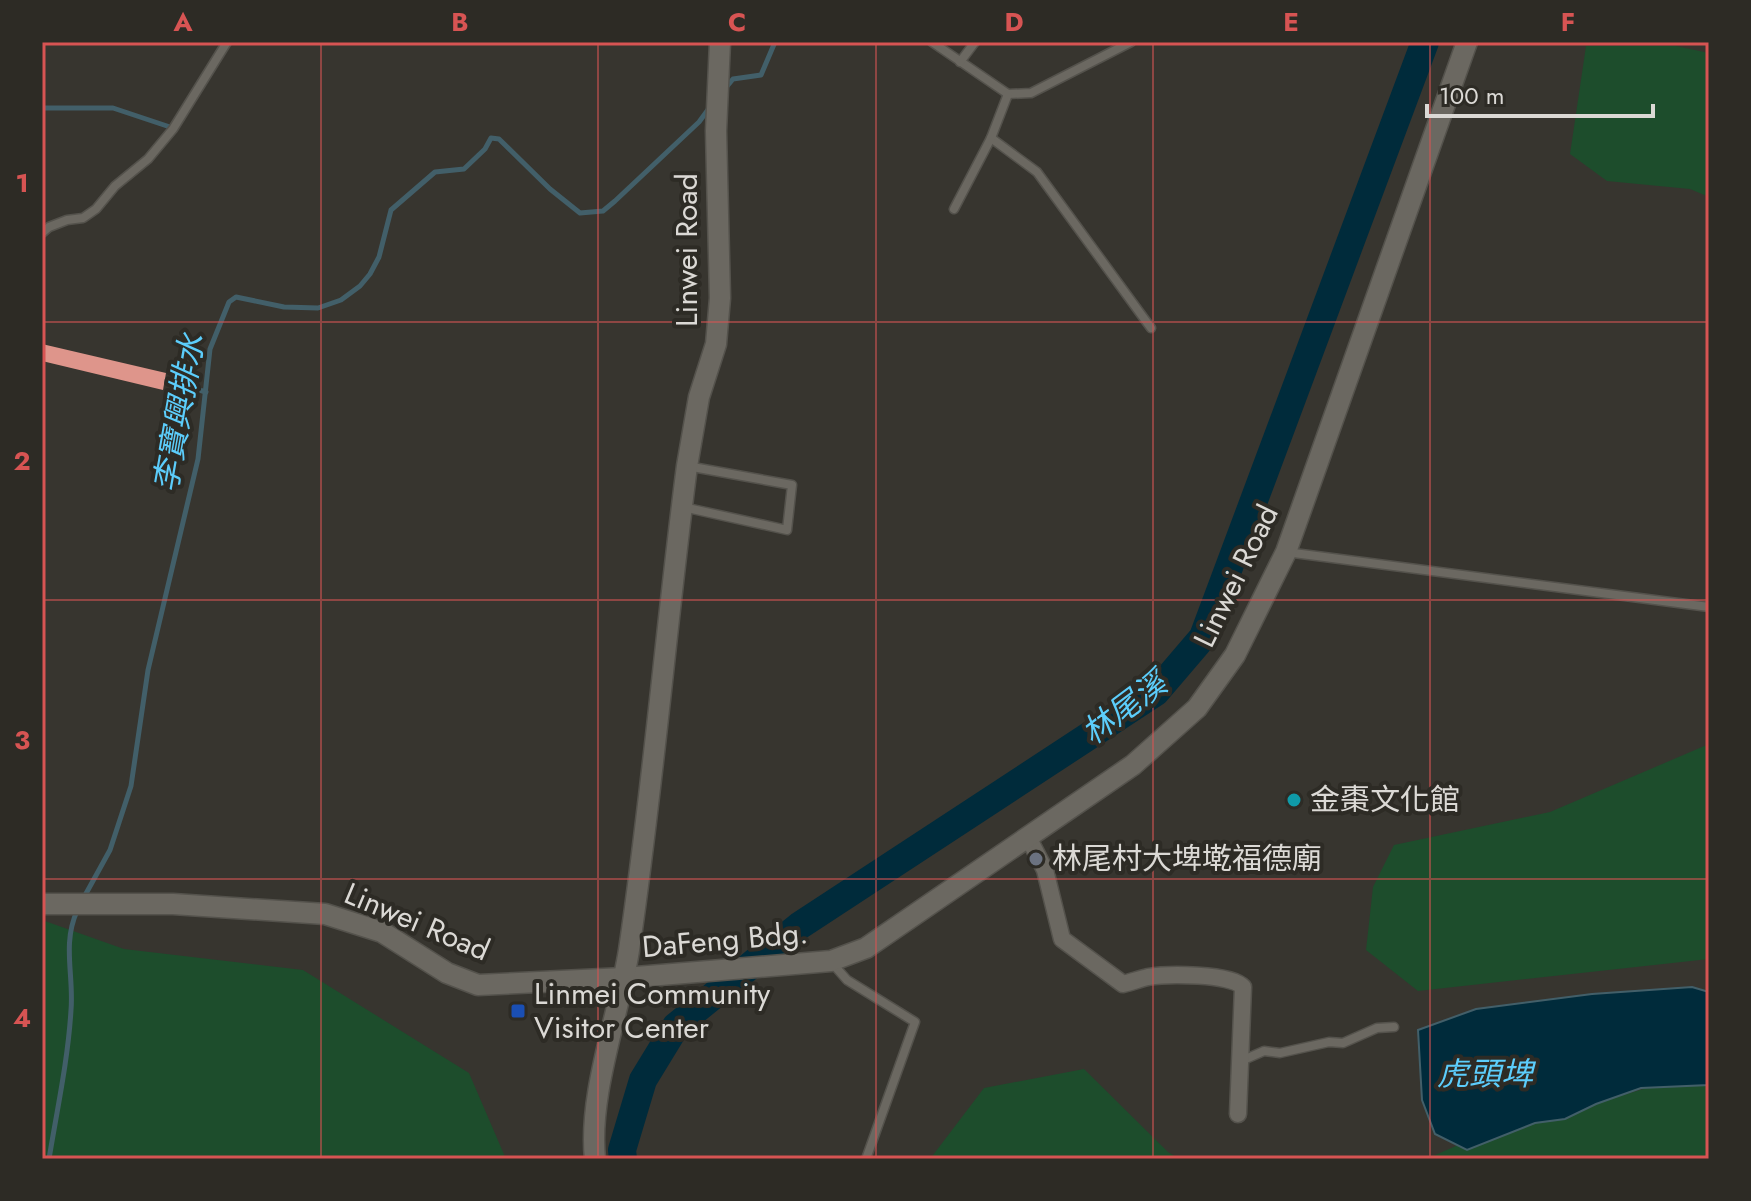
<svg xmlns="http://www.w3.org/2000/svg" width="1751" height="1201" viewBox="0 0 1751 1201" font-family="Jost,'Noto Sans TC',sans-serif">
<rect width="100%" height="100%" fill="#37352f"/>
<!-- green -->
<g fill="#1d4d2c">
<polygon points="1586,46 1676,46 1709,53 1709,197 1690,189 1607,181 1570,154"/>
<polygon points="1709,744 1709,959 1418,991 1366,950 1373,887 1394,845 1550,812"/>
<polygon points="42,920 124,949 303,970 469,1073 506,1159 42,1159"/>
<polygon points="1084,1069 1168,1152 1180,1159 930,1159 984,1088"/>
<polygon points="1709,1069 1709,1159 1426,1159 1456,1146"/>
</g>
<!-- water -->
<polygon fill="#002b3b" stroke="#425f69" stroke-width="2" points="1692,987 1709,992 1709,1085 1641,1088 1596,1104 1565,1119 1535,1123 1467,1150 1435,1134 1422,1100 1418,1030 1476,1009 1592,994"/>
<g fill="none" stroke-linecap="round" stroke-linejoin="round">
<!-- stream -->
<g stroke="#425f69" stroke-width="5">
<polyline points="724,90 733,79 761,75 775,42"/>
<polyline points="42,108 113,108 173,128"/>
<polyline points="158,378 206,392"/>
<polyline points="83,899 110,850 131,786 148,670 198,459 210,349 229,302 236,297 284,307 318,308 341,300 360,286 370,274 379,257 391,210 435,172 464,169 485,149 491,138 499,139 550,189 580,213 603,211 615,201 699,122 710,107"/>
<path d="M49 1159C57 1110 68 1060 71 1010 74 976 62 944 77 911"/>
</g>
<!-- river -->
<polyline stroke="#002b3b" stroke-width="28" points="623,1159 622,1150 643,1080 676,1026 799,926 1156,692 1203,637 1425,42"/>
</g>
<!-- building -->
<polygon fill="#de958b" points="42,344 166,373 163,390 42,361"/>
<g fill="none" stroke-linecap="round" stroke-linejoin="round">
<defs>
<g id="service">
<polyline points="932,42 1008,94 1031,93 1131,42"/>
<polyline points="960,62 975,42"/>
<polyline points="991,138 1037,172 1151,328"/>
<polyline points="954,209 991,138 1008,94"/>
<polyline points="42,233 49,227 67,220 83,218 96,209 115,186 148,159 173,129 227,42"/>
<polyline points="683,507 787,530 792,485 687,466"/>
<polyline points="1286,552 1709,607"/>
<polyline points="833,964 847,980 915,1022 866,1159"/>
<polyline points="1241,1061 1264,1051 1280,1053 1329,1042 1343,1043 1377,1028 1394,1027"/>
</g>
<path id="minor" d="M1028 837 1045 870 1062 939 1123 984C1132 982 1139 979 1148 977 1166 974 1231 973 1243 987L1238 1114"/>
<g id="tertiary">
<polyline points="42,904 173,904 325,914 382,932 447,973 478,985 624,978 831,961 866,948 1133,765 1197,708 1235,655 1286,552 1467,42"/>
<path d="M595 1159C588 1094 619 1015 629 950 653 789 666 627 687 466L699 397 716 344 720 298 716 131 720 42"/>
</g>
</defs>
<!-- service casing -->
<use href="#service" stroke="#54524c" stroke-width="11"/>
<!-- minor casing -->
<use href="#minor" stroke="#54524c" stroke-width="19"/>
<!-- tertiary casing -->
<use href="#tertiary" stroke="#54524c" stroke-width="23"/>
<!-- service -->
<use href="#service" stroke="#6b6861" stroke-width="8"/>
<!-- minor -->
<use href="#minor" stroke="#6b6861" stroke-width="16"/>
<!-- tertiary -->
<use href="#tertiary" stroke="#6b6861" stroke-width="20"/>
</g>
<!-- grid -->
<path fill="none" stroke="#d75453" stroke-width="2" stroke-opacity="0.55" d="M321 42V1159M598 42V1159M876 42V1159M1153 42V1159M1430 42V1159M42 322H1709M42 600H1709M42 879H1709"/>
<!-- markers -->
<circle fill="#0f9aa8" stroke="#2d2b25" stroke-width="3" cx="1294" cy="800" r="8"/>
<circle fill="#6b7280" stroke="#2d2b25" stroke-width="3" cx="1036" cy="859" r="8"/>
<rect fill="#1a4fb4" stroke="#2d2b25" stroke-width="3" x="510" y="1003" width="16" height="16" rx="4"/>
<g text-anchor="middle" stroke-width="8" stroke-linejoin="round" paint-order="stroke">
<!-- street labels -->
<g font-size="30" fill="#dbd9d5" stroke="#2d2b25">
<text transform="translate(687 250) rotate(-90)" y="10">Linwei Road</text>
<text transform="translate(1236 576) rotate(-64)" y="10">Linwei Road</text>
<text transform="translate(417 922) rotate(23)" y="10">Linwei Road</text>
<text transform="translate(725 940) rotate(-5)" y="10">DaFeng Bdg.</text>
</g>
<!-- poi labels -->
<g font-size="30" fill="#dbd9d5" stroke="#2d2b25" text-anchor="start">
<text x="1310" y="810">金棗文化館</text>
<text x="1052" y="869">林尾村大埤墘福德廟</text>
<text x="534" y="1004">Linmei Community<tspan x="534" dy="34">Visitor Center</tspan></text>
</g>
<!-- water labels -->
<g font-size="32" font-style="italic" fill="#5ccdfb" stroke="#2d2b25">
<text transform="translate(179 413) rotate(-80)" y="11">李寶興排水</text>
<text transform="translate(1124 708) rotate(-37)" y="11">林尾溪</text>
<text x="1485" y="1085">虎頭埤</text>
</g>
</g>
<!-- border -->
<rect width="1751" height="1201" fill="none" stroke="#2d2b25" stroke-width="88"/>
<!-- scale -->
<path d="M1427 104v12h226v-12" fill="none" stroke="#dbd9d5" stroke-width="4"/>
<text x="1439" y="104" font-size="24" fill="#dbd9d5" stroke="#2d2b25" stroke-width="6" paint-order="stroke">100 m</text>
<rect x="44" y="44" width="1663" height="1113" fill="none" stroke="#d75453" stroke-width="3"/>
<g font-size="26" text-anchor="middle" font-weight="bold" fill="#d75453">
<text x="183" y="31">A</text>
<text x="460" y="31">B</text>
<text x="737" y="31">C</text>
<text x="1014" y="31">D</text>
<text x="1291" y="31">E</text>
<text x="1568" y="31">F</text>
<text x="22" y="192">1</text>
<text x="22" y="470">2</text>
<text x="22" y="749">3</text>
<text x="22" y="1027">4</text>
</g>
</svg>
